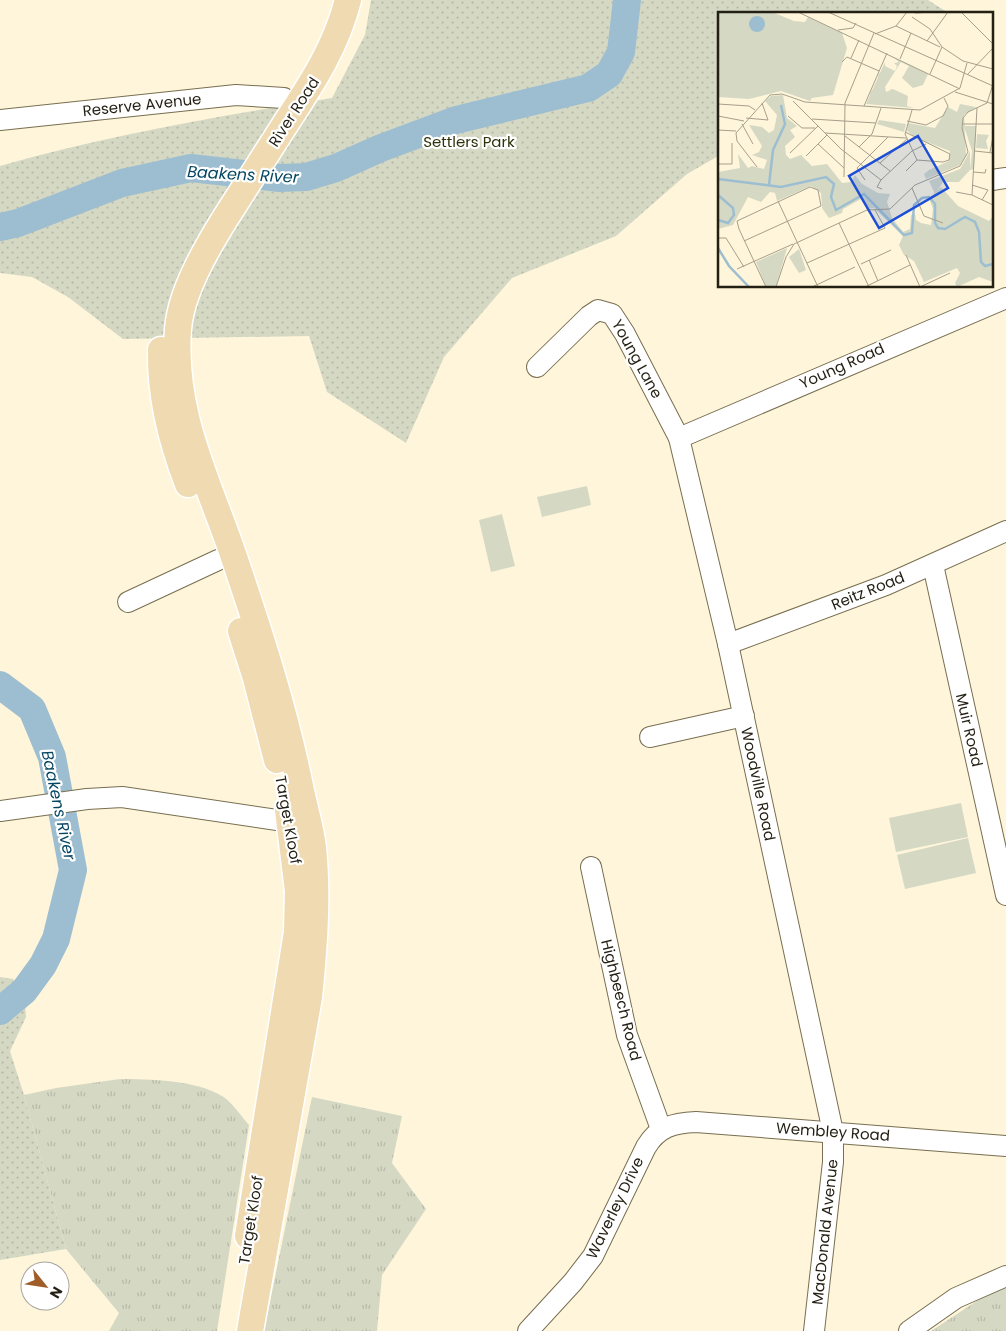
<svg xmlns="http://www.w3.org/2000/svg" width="1006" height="1331" viewBox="0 0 1006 1331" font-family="Poppins,sans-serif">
<defs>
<pattern id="grass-tufts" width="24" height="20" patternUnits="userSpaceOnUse" patternTransform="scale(1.25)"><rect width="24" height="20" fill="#d5d9c4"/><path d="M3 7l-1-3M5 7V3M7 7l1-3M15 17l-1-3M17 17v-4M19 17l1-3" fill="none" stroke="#b7baa8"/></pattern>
<pattern id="park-dots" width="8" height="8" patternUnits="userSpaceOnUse" patternTransform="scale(1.25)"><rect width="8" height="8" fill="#d5d9c4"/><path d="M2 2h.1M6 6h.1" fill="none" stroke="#b7baa8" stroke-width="1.8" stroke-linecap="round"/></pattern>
</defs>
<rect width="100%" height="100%" fill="#fef5da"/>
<!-- grass -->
<g fill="url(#grass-tufts)">
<path d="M120 1079C149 1079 196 1080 222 1096 232 1102 241 1116 249 1125L217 1331H109L119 1313 66 1249 24 1095 56 1088Z"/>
<polygon points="312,1097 402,1116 392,1163 426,1209 382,1275 377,1331 264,1331"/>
<polygon points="1006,1287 1006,1331 931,1331 989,1293"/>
</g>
<!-- park -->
<g fill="url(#park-dots)">
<path d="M371 0H928L950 14H720V155L687 174 616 236 512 278 444 357 406 443 327 392 309 336 123 339 68 297 32 277 0 273V166C109 135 220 116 332 98L365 35Z"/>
<polygon points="0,977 13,979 24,991 26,1017 10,1051 24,1095 66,1249 0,1260"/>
</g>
<!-- pitch -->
<g fill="#d5d9c4">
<polygon points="587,486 591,505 542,517 537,497"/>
<polygon points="502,514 515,566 491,572 479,520"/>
<polygon points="961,803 968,837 896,852 889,818"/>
<polygon points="968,838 976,873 905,889 897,855"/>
</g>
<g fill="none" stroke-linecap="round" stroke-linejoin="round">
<!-- river -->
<g stroke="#9dbed1" stroke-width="28">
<polyline points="0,227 18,223 122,183 191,168 280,178 306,177 336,168 381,148 456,120 588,88 609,74 621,52 627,0"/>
<polyline points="0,685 32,709 52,757 73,870 56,939 43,965 24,991 0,1011"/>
</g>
<defs>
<g id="minor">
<polyline points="0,120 236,95 284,98"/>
<polyline points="992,180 1006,178"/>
<polyline points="537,367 589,316 598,310 612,314 625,334 679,438 728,644 833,1132 833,1162 814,1331"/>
<polyline points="679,438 1006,298"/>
<polyline points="933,565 1006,895"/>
<polyline points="128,602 218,560"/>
<polyline points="728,644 886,585 1006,531"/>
<polyline points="650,737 744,716"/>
<polyline points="0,811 87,799 122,797 304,824"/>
<polyline points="591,867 627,1035 661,1129"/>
<path d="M528 1331 573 1282 593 1256 646 1147C658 1127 673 1123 696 1122L1006 1146"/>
<polyline points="909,1331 956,1298 1006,1276"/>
</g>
<g id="major">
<path d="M161 350C160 397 171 440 188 484"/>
<polyline points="241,631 256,678 277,760"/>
<polyline points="248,1236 297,932 298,891 288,810"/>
<path d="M250 1331 309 997C314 948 318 897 313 848 311 829 305 810 301 791 285 711 261 637 235 560 209 482 172 416 178 329 181 292 206 249 226 217 246 186 266 154 286 123 312 83 336 47 348 0"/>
</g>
</defs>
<!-- minor casing -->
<use href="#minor" stroke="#786e50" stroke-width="22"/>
<!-- major casing -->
<use href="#major" stroke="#fff" stroke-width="29"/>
<!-- minor -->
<use href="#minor" stroke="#fff" stroke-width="20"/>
<!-- major -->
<use href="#major" stroke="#f0dab1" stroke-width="26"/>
</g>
<g text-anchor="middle" stroke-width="4.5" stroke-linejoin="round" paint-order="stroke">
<!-- street labels -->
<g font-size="15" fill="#231f13" stroke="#fff">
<text transform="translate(142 105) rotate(-6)" y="5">Reserve Avenue</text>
<text transform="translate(294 112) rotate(-57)" y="5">River Road</text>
<text transform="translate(637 359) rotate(61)" y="5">Young Lane</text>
<text transform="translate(842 366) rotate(-24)" y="5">Young Road</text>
<text transform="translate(868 591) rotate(-22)" y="5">Reitz Road</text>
<text transform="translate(969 730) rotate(77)" y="5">Muir Road</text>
<text transform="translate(758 784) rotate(78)" y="5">Woodville Road</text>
<text transform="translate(288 820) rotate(80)" y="5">Target Kloof</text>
<text transform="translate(621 1000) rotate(76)" y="5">Highbeech Road</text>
<text transform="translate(833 1132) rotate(4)" y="5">Wembley Road</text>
<text transform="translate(615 1208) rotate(-64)" y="5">Waverley Drive</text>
<text transform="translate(251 1220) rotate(-81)" y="5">Target Kloof</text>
<text transform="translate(825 1232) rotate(-84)" y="5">MacDonald Avenue</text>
</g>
<!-- park labels -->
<g font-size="15" fill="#2f330a" stroke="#fff">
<text x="469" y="147">Settlers Park</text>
</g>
<!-- water labels -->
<g font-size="16" font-style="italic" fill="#054763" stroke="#fff">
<text transform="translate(243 174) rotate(3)" y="6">Baakens River</text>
<text transform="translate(59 805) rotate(78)" y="6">Baakens River</text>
</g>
</g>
<!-- overview -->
<g transform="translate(718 12)">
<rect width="275" height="275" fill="#fef5da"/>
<path d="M54 0 76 9 87 10 90 5 124 21 129 36 115 83 94 86 92 89 63 79 31 87 0 85V1ZM175 45 210 62 205 73 195 76 184 66 191 54 183 50 167 75 168 80 175 77 190 84 189 94 196 96 148 92 167 50V54L177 59 179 54 176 51 181 50ZM242 92 258 95 246 103 248 143 242 153 208 167 206 162 211 158 231 149 232 139 198 126 189 119 190 111 217 116 230 95 239 100ZM252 139V158L241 170H225L217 182 211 169 242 157Z" fill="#d5d9c4"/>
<path d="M93 53 103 75 101 85 84 81Z" fill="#d5d9c4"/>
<path d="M65 83 69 106 79 114 72 118 77 125 67 134 68 143 72 147 83 143 94 154 109 152 124 171 133 170 137 163 144 172 160 181 172 182 169 190 174 206 185 220 192 217 193 203 197 202 198 208 203 211 213 213 215 197 211 186 223 175 240 194 271 209 275 204V270L261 265 239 275 237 271 242 261 239 256 206 270 196 249 186 243 181 233 185 224 156 196 149 197 143 187 125 197 124 201 111 206 104 196 103 181 93 174 59 189 57 181 52 180 43 190 30 185 15 213 0 217V160L22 156 20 142 30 156 34 154 46 157 49 148 34 143 41 140 44 134 31 113 44 115 51 121 56 118 59 103 47 89 53 84ZM161 108 188 112 186 120 159 112ZM246 114H258L256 157 252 158 254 139ZM259 122 271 123 268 129 270 137 258 136ZM69 236 58 275H48L38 250Z" fill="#d5d9c4"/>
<path d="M190 65a8 8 0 1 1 16 0a8 8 0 1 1-16 0ZM160 65a6 6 0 1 1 12 0a6 6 0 1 1-12 0ZM152 83a7 7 0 1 1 14 0a7 7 0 1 1-14 0ZM173 77 189 85 185 94 169 86ZM81 237 88 258 81 261 71 245Z" fill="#d5d9c4"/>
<path d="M31 12a8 8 0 1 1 16 0a8 8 0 1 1-16 0Z" fill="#9dbed1"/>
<path fill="none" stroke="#9dbed1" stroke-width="2.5" d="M0 167 63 175 108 165 116 172 113 185 118 198 146 182 186 223 194 221 196 193 204 186 211 185 217 192V211L220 216 227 217 247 205 257 210 261 220 263 250 267 254 275 252M51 173 55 138 67 112 63 93M0 183 15 196 16 203 10 211 0 208M0 236 11 254 31 275"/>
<path fill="none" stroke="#a69f8a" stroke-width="1" d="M80 0 242 77M110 0 275 74M243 0 275 32M197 1 216 0M194 5 212 17 224 35 245 49 275 57M178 14 222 35M120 18 135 16 138 11M157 22 178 14 189 0M209 29 230 0M133 46 141 28M182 47 193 21M124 50 129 45 161 59M212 62 224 35M249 63 275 36M237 80 275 92M75 89 123 137 163 168M0 92 31 94 37 98M146 94 169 41M194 98 187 122 199 148M0 104 26 109M70 104 84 116H97M28 106 50 108 44 91M94 107 158 111M189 109 208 113 225 104 230 94 226 86M24 112 35 132M244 112H275M0 118 18 119M187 120 232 142 231 148 225 150 199 148M107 121 188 126M127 124 172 159M100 132 126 156M141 135 154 122 163 96M257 139 275 141M272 140 275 125M72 141 100 114M88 144 109 123M162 151 189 127M0 152H14V131M39 155 19 129 18 121 52 83 64 82 87 90 202 98 242 76 249 51M188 159 199 148M255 160 267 161 268 157M126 165 127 91 156 21M147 168 139 156 170 125M254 173 270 178 264 188M194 176 206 204 225 211M164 177 159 175 163 168 194 139 208 132M238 180 254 183M254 183 259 96M254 183 275 193M60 189 100 275M121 211 151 275M0 226H8L26 255M26 229 103 194 100 178 92 175 19 209 21 217 48 275M188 243 202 275M151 248 160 269M89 251 167 216 157 198M143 252 173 238M19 257 75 232M58 275 68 245 76 232 149 198 172 197 197 173 242 154 250 140 244 116 245 106 250 100 269 91 275 72M94 275 137 255M147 275 192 253M202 275 232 261"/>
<path fill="#1d4ed8" fill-opacity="0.15" stroke="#1d4ed8" stroke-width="2.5" d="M200 124 230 176 161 216 131 164Z"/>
<rect width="275" height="275" fill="none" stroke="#231f13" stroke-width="2.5"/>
</g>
<!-- north arrow -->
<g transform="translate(45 1286) rotate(120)"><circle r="24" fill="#ffffff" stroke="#a7a5a1"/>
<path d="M0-4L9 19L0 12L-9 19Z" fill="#9e5d29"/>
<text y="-8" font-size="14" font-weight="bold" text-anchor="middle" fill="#231f13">N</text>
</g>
</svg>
